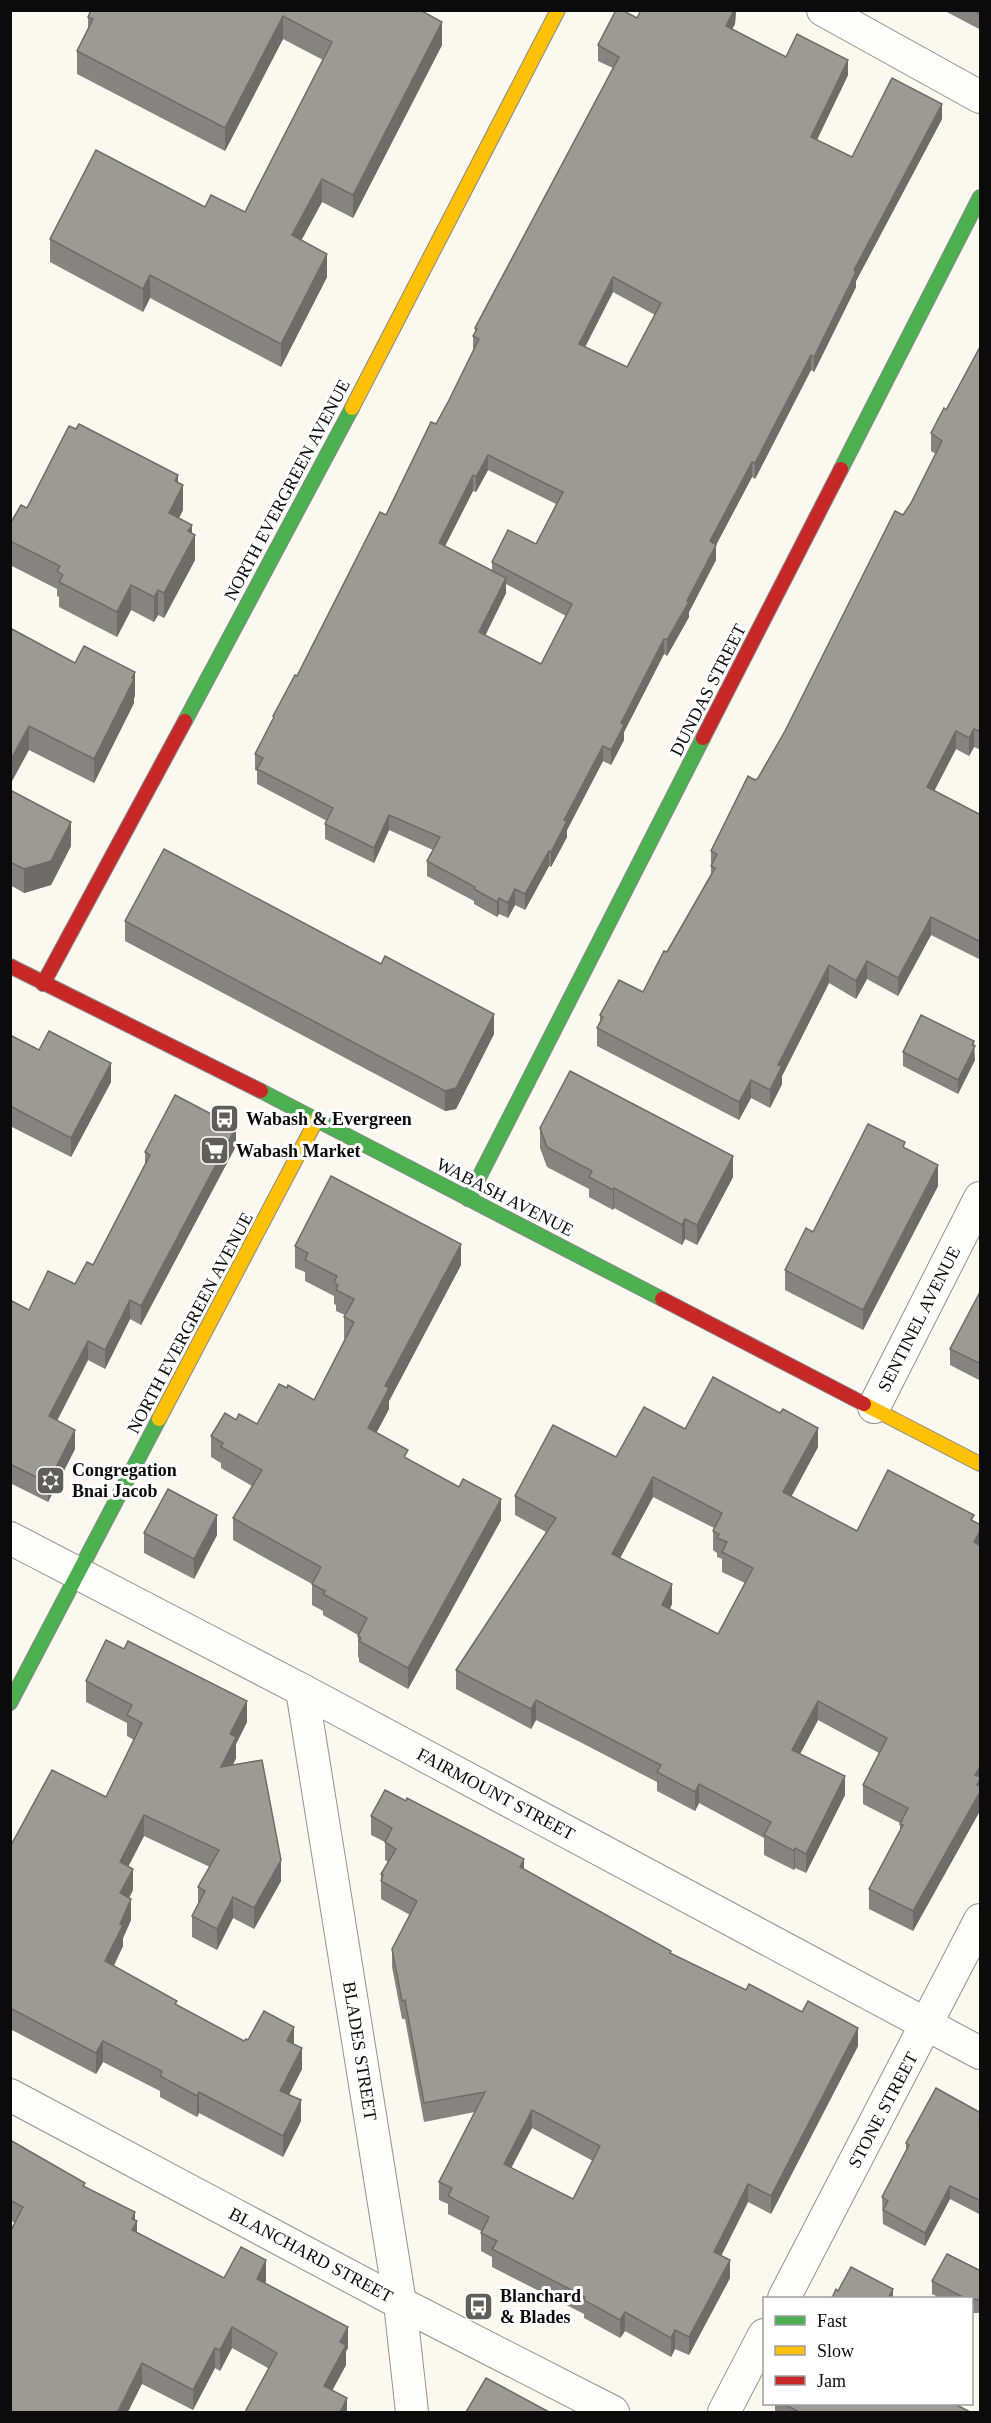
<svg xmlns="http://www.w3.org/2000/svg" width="991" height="2423" viewBox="0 0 991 2423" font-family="Georgia,serif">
<rect width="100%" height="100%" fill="#faf8ef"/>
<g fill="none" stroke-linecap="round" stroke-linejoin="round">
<defs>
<g id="street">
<polyline points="823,10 980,97"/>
<polyline points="874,1407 980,1198"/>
<polyline points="10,1538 302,1690 980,2053"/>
<polyline points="302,1690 400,2303 412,2412"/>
<polyline points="10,2095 400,2303 613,2412"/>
<polyline points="784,2298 980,1920"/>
<polyline points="724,2412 764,2335"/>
</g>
<g id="fast">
<polyline points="841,469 980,197"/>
<polyline points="185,721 352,408"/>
<polyline points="261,1091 662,1299"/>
<polyline points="468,1199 703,738"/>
<polyline points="10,1703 159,1419"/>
</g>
<g id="slow">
<polyline points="352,408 558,10"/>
<polyline points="864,1404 980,1464"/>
<polyline points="159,1419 317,1119"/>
</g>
<g id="jam">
<polyline points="703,738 841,469"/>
<polyline points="10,966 261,1091"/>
<polyline points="43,984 185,721"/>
<polyline points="662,1299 864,1404"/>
</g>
</defs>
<!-- street casing -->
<use href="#street" stroke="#93928e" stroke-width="34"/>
<!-- fast casing -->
<use href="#fast" stroke="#898884" stroke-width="16"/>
<!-- slow casing -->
<use href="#slow" stroke="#898884" stroke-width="16"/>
<!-- jam casing -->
<use href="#jam" stroke="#898884" stroke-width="16"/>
<!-- street -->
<use href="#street" stroke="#fefefd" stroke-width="32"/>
<!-- fast -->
<use href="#fast" stroke="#4caf50" stroke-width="14"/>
<!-- slow -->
<use href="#slow" stroke="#ffc107" stroke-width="14"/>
<!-- jam -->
<use href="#jam" stroke="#c62828" stroke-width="14"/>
</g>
<!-- wall -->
<g fill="#868480" fill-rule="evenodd">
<polygon points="420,10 442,45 353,218 322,202 301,240 327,277 281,367 150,298 143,312 50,262 50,239 205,207 245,212 323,60 283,39 225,151 77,74 77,51 88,29 88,17"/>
<path d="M736 10 735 24 732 29 786 57 848 75 817 140 852 157 942 119 856 281V287L814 372 811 370 755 479 752 477 716 545V560L689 612V617L667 656 664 654 624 732V740L611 765 603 761 567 830V837L551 867 549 866 525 910 515 905 508 918 499 914 497 917 474 904V901L427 876V861L433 850 389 830 374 863 325 839V824L327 821 257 784V771L255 770V754L273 720V716L297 676 449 400 473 352V336L475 333V328L613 68 598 61V45L637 18ZM613 292 655 315 627 367 585 347ZM488 470 556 504 536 544 492 562V570L445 546 473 491 476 492ZM506 584 566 616 541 664 485 636 506 593Z"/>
<polygon points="943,10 981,10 981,30"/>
<polygon points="981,345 981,750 974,747 969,756 956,749 934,790 981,815 981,960 931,935 898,996 867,979 856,999 829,983 782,1076 782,1084 770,1108 751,1098 739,1120 597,1046 597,1028 600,1021 600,1015 643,992 711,874 711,851 758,778 785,731 903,515 911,503 936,454 931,451 931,433 946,410"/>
<polygon points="178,483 183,510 179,518 192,533 195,560 164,618 158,615 154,622 131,610 117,637 59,607 59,597 57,596 57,589 10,565 10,524 27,508"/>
<polygon points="10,628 135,696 134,698 134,703 94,783 29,750"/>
<polygon points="10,790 71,846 51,885 24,893 10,885"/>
<polygon points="125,921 494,1034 456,1109 445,1111 125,941"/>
<polygon points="10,1035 39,1050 111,1082 71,1157 10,1126"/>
<polygon points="903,1052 975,1060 958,1094 903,1066"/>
<polygon points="540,1128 733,1177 697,1245 685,1239 682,1245 614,1208 613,1210 589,1197 589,1189 547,1167 540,1148"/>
<polygon points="236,1146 141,1325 130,1319 105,1369 88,1360 57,1421 75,1449 48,1502 10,1483 10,1300 29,1310 75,1284 93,1265 145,1164 145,1152"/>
<polygon points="905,1149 938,1186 863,1330 785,1290 785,1270 813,1232"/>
<polygon points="295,1246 461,1265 389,1401 389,1409 376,1433 408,1459 501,1520 408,1689 359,1662 359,1658 358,1657 358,1635 323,1615 323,1611 312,1605 312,1584 233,1540 233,1518 252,1486 221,1468 221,1463 211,1457 211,1436 236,1420 257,1424 287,1388 314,1400 345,1339 344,1338 344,1317 345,1315 336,1311 336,1305 334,1304 334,1296 305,1281 305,1272 295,1268"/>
<polygon points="981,1290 981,1381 950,1365 950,1349"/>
<path d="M685 1429 818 1447 791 1497 857 1531 974 1521 981 1525V1809L913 1931 869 1909V1889L900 1831V1823L863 1804V1785L879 1753 818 1720 800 1754 845 1795 806 1873 795 1868 794 1870 764 1855V1838L699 1803 695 1811 657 1791V1782L580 1742 536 1720 531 1729 456 1689V1670L546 1532 515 1515V1496L616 1457ZM653 1497 714 1528 713 1531V1550L717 1553V1557L722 1559V1572L745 1583 718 1634 670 1609 672 1604 620 1558Z"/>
<polygon points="144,1533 217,1535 194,1579 144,1553"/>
<polygon points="86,1681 247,1722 236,1744 236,1758 233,1765 281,1881 254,1929 233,1918 217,1950 192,1937 192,1916 198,1905 198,1887 210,1867 144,1836 128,1866 133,1890 129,1898 131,1920 123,1938 123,1946 114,1966 177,2005 244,2041 248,2040 294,2044 302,2069 289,2095 301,2121 283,2157 199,2113 197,2117 160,2097 160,2091 103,2062 96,2074 10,2029 10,1847 106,1797 134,1740 127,1736 127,1723 86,1702"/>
<path d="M371 1816 524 1870 671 1954 858 2046 771 2214 748 2202 721 2256 730 2278 689 2355 675 2349 671 2357 625 2331 620 2338 584 2318V2314L492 2267V2257L481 2251V2231L448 2214V2204L439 2200V2182L475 2112 424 2122 405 2019H402L392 1967V1949L410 1915 381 1899V1874L388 1862 385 1860V1842L371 1835ZM532 2128 593 2161 573 2199 511 2168Z"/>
<polygon points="981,2113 981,2215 950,2199 925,2246 883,2224 882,2197 906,2151 906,2143"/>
<polygon points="10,2140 135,2220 137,2232 224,2278 266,2281 265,2283 348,2348 346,2351 346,2365 332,2390 347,2412 232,2348 220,2371 215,2368 193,2410 142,2384 15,2223 10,2220"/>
<polygon points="981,2271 981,2313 972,2313 972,2298 940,2298 932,2294 932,2281"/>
<polygon points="775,2403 909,2403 970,2412 775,2412"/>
</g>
<!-- shaded-wall -->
<g fill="#6d6c68">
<polygon points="732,10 736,10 735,24 726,41 726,26"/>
<polygon points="283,16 283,39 225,151 225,128"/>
<polygon points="442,22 442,45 353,218 353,195"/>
<polygon points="848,60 848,75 811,152 811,137"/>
<polygon points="942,104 942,119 856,281 856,287 814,372 814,357 854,270"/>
<polygon points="322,179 322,202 292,258 292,235"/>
<polygon points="327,254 327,277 281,367 281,344"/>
<polygon points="150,275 150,298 143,312 143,289"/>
<polygon points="613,277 613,292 579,359 579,344"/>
<polygon points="811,355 811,370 755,479 755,463"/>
<polygon points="488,455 488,470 476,492 476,477"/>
<polygon points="752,462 752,477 716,545 716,560 689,612 689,617 667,656 667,640 687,601 710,541"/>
<polygon points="178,475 178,495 183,485 183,510 169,538 169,513 175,481"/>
<polygon points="473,475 473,491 439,558 439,543"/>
<polygon points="192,525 192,540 195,535 195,560 164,618 164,593 188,531"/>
<polygon points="506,578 506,593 479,648 479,632"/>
<polygon points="131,585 131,610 117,637 117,612"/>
<polygon points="158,590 158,615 154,622 154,597"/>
<polygon points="664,639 664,654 624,732 624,740 611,765 611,750 621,723"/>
<polygon points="135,672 135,696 134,698 134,703 94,783 94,759"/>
<polygon points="29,726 29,750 10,785 10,761"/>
<polygon points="974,729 974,747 969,756 969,738"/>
<polygon points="956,731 956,749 927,805 927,787"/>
<polygon points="603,746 603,761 567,830 567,837 551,867 551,852 564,820"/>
<polygon points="389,815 389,830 374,863 374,848"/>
<polygon points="71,822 71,846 51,885 24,893 24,869"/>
<polygon points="549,851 549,866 525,910 525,894"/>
<polygon points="515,889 515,905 508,918 508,903"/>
<polygon points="499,898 499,914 497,917 497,902"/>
<polygon points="931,917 931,935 898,996 898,978"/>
<polygon points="867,961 867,979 856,999 856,981"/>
<polygon points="829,965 829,983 782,1076 782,1084 770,1108 770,1090 778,1065"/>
<polygon points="494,1014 494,1034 456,1109 445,1111 445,1091"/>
<polygon points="974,1041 975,1060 958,1094 958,1080"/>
<polygon points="111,1063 111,1082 71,1157 71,1138"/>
<polygon points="751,1080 751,1098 739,1120 739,1102"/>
<polygon points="236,1127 236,1146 141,1325 141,1306"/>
<polygon points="733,1156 733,1177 697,1245 697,1225"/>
<polygon points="938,1165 938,1186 863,1330 863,1310"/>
<polygon points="614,1188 614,1208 613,1210 613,1190"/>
<polygon points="685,1219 685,1239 682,1245 682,1225"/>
<polygon points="461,1244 461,1265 389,1401 389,1409 368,1449 368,1428 385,1386"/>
<polygon points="130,1300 130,1319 105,1369 105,1350"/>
<polygon points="88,1341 88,1360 49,1436 49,1416"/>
<polygon points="818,1428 818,1447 783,1512 783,1492"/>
<polygon points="75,1430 75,1449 48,1502 48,1483"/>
<polygon points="653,1477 653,1497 612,1573 612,1554"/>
<polygon points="501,1499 501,1520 408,1689 408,1668"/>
<polygon points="217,1515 217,1535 194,1579 194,1559"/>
<polygon points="981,1529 981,1548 974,1542"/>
<polygon points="672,1584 672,1604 662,1624 662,1605"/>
<polygon points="536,1700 536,1720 531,1729 531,1709"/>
<polygon points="247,1701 247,1722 236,1744 236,1758 221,1788 221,1767 230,1734"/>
<polygon points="818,1701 818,1720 792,1769 792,1750"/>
<polygon points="981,1765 981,1809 913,1931 913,1911"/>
<polygon points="845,1776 845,1795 806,1873 806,1854"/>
<polygon points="699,1784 699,1803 695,1811 695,1792"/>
<polygon points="144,1815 144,1836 120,1883 120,1862"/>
<polygon points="795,1848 795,1868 794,1870 794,1851"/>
<polygon points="524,1859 524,1877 520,1867"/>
<polygon points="281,1860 281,1881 254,1929 254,1908"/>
<polygon points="133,1869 133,1890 120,1914 120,1893"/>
<polygon points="233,1897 233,1918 217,1950 217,1929"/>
<polygon points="131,1899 131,1920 123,1938 123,1946 105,1982 105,1961"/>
<polygon points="294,2027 294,2048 287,2041"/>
<polygon points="858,2028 858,2046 771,2214 771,2196"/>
<polygon points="103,2041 103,2062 96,2074 96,2053"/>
<polygon points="302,2048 302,2069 280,2112 280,2091"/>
<polygon points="199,2092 199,2113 197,2117 197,2096"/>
<polygon points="301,2100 301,2121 283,2157 283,2136"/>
<polygon points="532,2110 532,2128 504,2182 504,2164"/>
<polygon points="748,2184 748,2202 714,2270 714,2252"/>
<polygon points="950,2186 950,2199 925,2246 925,2233"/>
<polygon points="135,2212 135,2225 137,2221 137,2241 132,2250 132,2219"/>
<polygon points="266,2260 266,2281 257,2299 257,2279"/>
<polygon points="730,2260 730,2278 689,2355 689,2337"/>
<polygon points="893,2289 893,2298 888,2298"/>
<polygon points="625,2312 625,2331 620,2338 620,2320"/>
<polygon points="232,2327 232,2348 220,2371 220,2350"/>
<polygon points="348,2327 348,2348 346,2351 346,2365 324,2406 324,2386 340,2342"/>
<polygon points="675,2330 675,2349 671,2357 671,2338"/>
<polygon points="215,2348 215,2368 193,2410 193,2390"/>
<polygon points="142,2363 142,2384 128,2412 118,2412"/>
<polygon points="347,2398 347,2412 340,2412"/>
</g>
<!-- building -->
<g fill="#9c9a95" stroke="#6d6c68" stroke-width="1.5" fill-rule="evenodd">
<polygon points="91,10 420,10 442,22 353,195 322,179 292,235 327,254 281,344 150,275 143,289 50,239 96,150 205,207 211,195 245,212 332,42 283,16 225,128 77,51 93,19 88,17"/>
<path d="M616 10H622L637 18 641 10H734L726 26 786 57 797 34 848 60 811 137 852 157 892 78 942 104 854 270 856 272 814 357 811 355 755 463 752 462 710 541 716 545 687 601 689 602 667 640 664 639 621 723 624 725 611 750 603 746 564 820 567 821 551 852 549 851 525 894 515 889 508 903 499 898 497 902 474 889 475 887 427 861 440 837 389 815 374 848 325 824 333 808 257 769 263 758 255 754 274 717 273 716 295 675 297 676 380 512 386 515 431 422 436 424 449 400 479 339 473 336 477 329 475 328 619 57 598 45ZM613 277 661 303 627 367 579 344ZM488 455 563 492 536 544 508 530 492 562 572 604 541 664 479 632 506 578 439 543 473 475 476 477Z"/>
<polygon points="972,10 981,10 981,15"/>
<polygon points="981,345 981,732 974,729 969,738 956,731 927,787 981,815 981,942 931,917 898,978 867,961 856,981 829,965 778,1065 782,1066 770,1090 751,1080 739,1102 597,1028 603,1017 600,1015 619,980 643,992 664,951 667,952 715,868 711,866 717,854 711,851 748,776 755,780 758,778 785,731 895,511 903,515 911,503 942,441 931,433 944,408 946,410"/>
<polygon points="79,424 178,475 175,481 183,485 169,513 192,525 188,531 195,535 164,593 158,590 154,597 131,585 117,612 59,582 63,575 57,571 60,566 10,541 10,524 21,505 27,508 69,426 76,429"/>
<polygon points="10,628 75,663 84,646 135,672 132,678 134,679 94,759 29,726 10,761"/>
<polygon points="10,790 71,822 51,861 24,869 10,862"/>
<polygon points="164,849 381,964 385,956 494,1014 456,1088 445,1091 125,921"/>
<polygon points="921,1015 974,1041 972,1045 975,1046 958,1080 903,1052"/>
<polygon points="49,1031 111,1063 71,1138 10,1106 10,1035 39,1050"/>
<polygon points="570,1071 733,1156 697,1225 685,1219 682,1225 614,1188 613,1190 589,1177 592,1171 547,1147 540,1128"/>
<polygon points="175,1095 236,1127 141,1306 130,1300 105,1350 88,1341 49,1416 75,1430 48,1483 10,1464 10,1300 29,1310 48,1271 75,1284 87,1262 93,1265 150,1155 145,1152"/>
<polygon points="868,1124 905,1142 903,1147 938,1165 863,1310 785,1270 806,1228 813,1232"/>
<polygon points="331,1176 461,1244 385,1386 389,1388 368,1428 408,1450 404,1457 459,1487 463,1479 501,1499 408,1668 359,1641 361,1638 358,1636 367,1618 323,1594 325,1591 312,1584 321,1567 233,1518 262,1470 221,1447 223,1443 211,1436 225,1413 236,1420 239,1414 257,1424 279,1384 287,1388 288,1385 314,1400 354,1322 344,1317 354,1299 336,1290 338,1285 334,1282 337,1276 305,1260 308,1253 295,1246"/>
<polygon points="981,1290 981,1364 950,1349"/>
<path d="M713 1377 780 1413 783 1409 818 1428 783 1492 857 1531 888 1470 974 1515 971 1520 981 1525V1529L974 1542 981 1546V1765L975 1775 981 1777 977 1785 981 1787V1790L913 1911 869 1889 903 1825 900 1824 908 1808 863 1785 887 1738 818 1701 792 1750 845 1776 806 1854 795 1848 794 1851 764 1835 771 1822 699 1784 695 1792 657 1772 661 1765 580 1723 536 1700 531 1709 456 1670 556 1518 515 1496 553 1425 616 1457 644 1407 685 1429ZM653 1477 722 1513 713 1531 719 1534 717 1538 727 1542 722 1552 753 1568 718 1634 662 1605 672 1584 612 1554Z"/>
<polygon points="168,1489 217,1515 194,1559 144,1533"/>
<polygon points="106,1640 124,1649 128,1641 247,1701 230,1734 236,1737 221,1767 262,1760 281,1860 254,1908 233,1897 217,1929 192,1916 205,1891 198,1887 219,1850 144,1815 120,1862 133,1869 120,1893 131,1899 120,1924 123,1925 105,1961 177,2001 175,2004 244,2041 246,2039 248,2040 264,2011 294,2027 287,2041 302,2048 280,2091 301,2100 283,2136 199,2092 197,2096 160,2076 162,2071 103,2041 96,2053 10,2008 10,1847 52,1770 106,1797 142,1723 127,1715 132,1705 86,1681"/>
<path d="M385 1790 406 1801 407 1798 524 1859 520 1867 671 1951 670 1953 746 1990 749 1984 802 2012 808 2001 858 2028 771 2196 748 2184 714 2252 730 2260 689 2337 675 2330 671 2338 625 2312 620 2320 584 2300 585 2297 492 2249 497 2241 481 2233 489 2217 448 2196 452 2188 439 2182 485 2092 424 2103 405 2000 402 2001 392 1949 417 1901 381 1881 383 1875 381 1874 396 1849 385 1842 392 1828 371 1816ZM532 2110 600 2146 573 2199 504 2164Z"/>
<polygon points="936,2088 981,2113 981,2118 979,2120 981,2121 981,2201 950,2186 925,2233 883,2210 888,2201 882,2197 909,2145 906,2143"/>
<polygon points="10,2140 85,2183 83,2186 135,2212 132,2219 137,2221 132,2230 224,2278 241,2247 266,2260 257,2279 348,2327 340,2342 346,2345 324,2386 347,2398 340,2412 245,2412 277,2353 232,2327 220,2350 215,2348 193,2390 142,2363 118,2411 119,2412 10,2412 10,2232 23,2207 10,2200"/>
<polygon points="947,2254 981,2271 981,2300 965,2298 932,2281"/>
<polygon points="851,2267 893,2289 888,2298 832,2298 836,2289 838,2291"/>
<polygon points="486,2378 549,2412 466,2412"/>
<polygon points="782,2403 909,2403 910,2404 911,2403 953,2403 970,2412 799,2412"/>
</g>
<!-- icons -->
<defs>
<symbol id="bus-square" viewBox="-11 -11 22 22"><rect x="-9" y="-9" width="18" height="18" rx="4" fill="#5f5e5b" stroke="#fff"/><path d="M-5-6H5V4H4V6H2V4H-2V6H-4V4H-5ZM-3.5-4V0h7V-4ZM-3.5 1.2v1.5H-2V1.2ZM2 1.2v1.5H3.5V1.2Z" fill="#fff"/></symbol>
<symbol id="supermarket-square" viewBox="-11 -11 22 22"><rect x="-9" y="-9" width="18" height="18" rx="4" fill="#5f5e5b" stroke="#fff"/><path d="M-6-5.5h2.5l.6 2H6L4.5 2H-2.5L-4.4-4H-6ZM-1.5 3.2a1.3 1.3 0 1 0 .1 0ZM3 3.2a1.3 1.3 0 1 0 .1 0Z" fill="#fff"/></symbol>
<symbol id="synagogue-square" viewBox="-11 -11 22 22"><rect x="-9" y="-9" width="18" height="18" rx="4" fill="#5f5e5b" stroke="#fff"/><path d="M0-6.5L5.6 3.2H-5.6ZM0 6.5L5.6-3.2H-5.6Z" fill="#fff"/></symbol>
</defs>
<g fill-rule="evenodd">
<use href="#bus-square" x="208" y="1102" width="33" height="33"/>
<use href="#supermarket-square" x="198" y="1134" width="33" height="33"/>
<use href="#synagogue-square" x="34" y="1464" width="33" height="33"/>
<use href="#bus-square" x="462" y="2290" width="33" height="33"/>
</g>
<g text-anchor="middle" stroke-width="6" stroke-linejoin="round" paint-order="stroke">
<!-- street labels -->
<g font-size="18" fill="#0b0b0b" stroke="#fff">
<text transform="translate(287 490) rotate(-62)" y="6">NORTH EVERGREEN AVENUE</text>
<text transform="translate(708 690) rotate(-63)" y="6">DUNDAS STREET</text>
<text transform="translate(505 1197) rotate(27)" y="6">WABASH AVENUE</text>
<text transform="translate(919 1319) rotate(-63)" y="6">SENTINEL AVENUE</text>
<text transform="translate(190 1323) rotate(-62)" y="6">NORTH EVERGREEN AVENUE</text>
<text transform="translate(496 1794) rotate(28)" y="6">FAIRMOUNT STREET</text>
<text transform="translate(360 2051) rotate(81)" y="6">BLADES STREET</text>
<text transform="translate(883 2110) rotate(-62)" y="6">STONE STREET</text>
<text transform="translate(311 2255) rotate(28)" y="6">BLANCHARD STREET</text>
</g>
<!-- poi labels -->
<g font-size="18" font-weight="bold" fill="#0b0b0b" stroke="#fff" text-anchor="start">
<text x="246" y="1125">Wabash &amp; Evergreen</text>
<text x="236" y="1157">Wabash Market</text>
<text x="72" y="1476">Congregation<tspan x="72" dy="21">Bnai Jacob</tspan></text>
<text x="500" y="2302">Blanchard<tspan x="500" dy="21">&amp; Blades</tspan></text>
</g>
</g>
<!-- border -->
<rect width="991" height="2423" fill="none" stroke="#0b0b0b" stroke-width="24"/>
<!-- legend -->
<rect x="763" y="2297" width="210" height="108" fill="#ffffff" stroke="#9d9d9d" stroke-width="1.5"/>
<rect x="775" y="2316" width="30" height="9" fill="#4caf50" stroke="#9d9d9d" stroke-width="1.5"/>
<text x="817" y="2327" font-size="18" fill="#0b0b0b">Fast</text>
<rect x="775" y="2346" width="30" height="9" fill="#ffc107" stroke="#9d9d9d" stroke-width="1.5"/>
<text x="817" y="2357" font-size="18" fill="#0b0b0b">Slow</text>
<rect x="775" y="2376" width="30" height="9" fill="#c62828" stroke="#9d9d9d" stroke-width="1.5"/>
<text x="817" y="2387" font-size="18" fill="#0b0b0b">Jam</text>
</svg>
